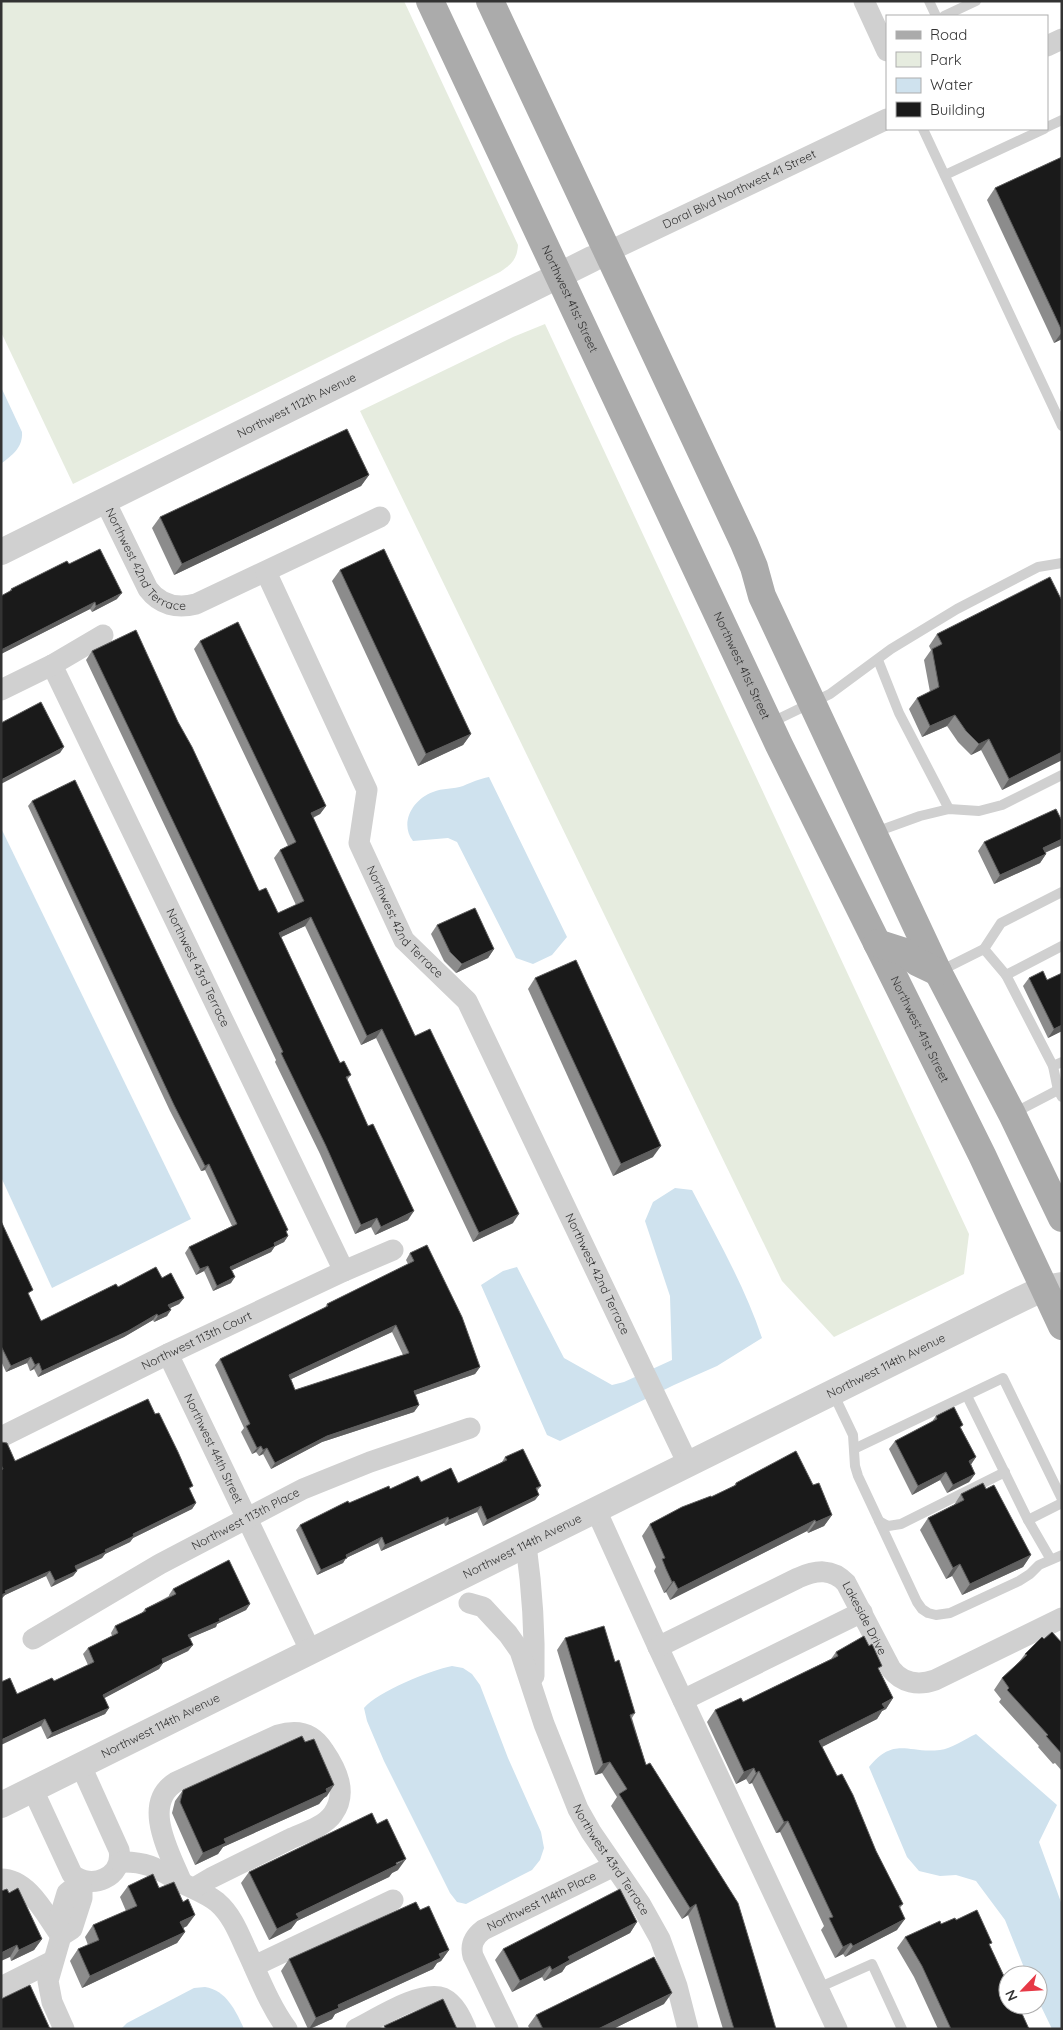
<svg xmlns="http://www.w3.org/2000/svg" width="1063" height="2030" viewBox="0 0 1063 2030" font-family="Quicksand,sans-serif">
<rect width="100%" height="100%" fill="#fff"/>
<!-- green -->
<g fill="#e6ecdf">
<path d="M1 1H404L518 245C517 259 512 264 500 272L73 484 1 332Z"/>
<polygon points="545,324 969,1234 964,1274 834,1337 782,1281 360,411 513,337"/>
</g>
<!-- water -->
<g fill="#cfe2ee">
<path d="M1 387 22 432C23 448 12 455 1 464Z"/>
<path d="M489 777 567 937 552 955 533 964 516 958 457 842 448 838 413 841C399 823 413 799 433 792 442 788 454 789 463 786 472 782 479 779 489 777Z"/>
<polygon points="1,828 191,1219 52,1288 1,1177"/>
<path d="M675 1188 692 1190C717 1238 745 1287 762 1338L717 1366 674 1385 560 1441 547 1435 481 1285 503 1271 517 1267 564 1358 612 1385 624 1382 672 1360 670 1296 645 1221 653 1202Z"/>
<path d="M452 1666 463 1668 472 1674 480 1685 508 1758 541 1832 544 1848 540 1860 532 1870 466 1904 457 1902 450 1893 384 1761 367 1721 364 1708C377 1692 431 1670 452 1666Z"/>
<path d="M976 1734 1057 1805 1039 1842 1062 1905V2029H1052L1038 2000V1975H1027L1005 1920 976 1881 956 1875 940 1876 919 1871 907 1857 869 1767C895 1736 907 1754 940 1750 951 1749 965 1739 976 1734Z"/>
<path d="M205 1987C226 1990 236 2011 244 2029H121L127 2023 194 1988Z"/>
</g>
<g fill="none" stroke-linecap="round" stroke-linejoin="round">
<!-- service -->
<g stroke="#d0d0d0" stroke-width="10">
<polyline points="929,1 936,16"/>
<polyline points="944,16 976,1"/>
<polyline points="1047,127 1062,120"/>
<polyline points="923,129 1062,426"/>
<polyline points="945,175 1044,129"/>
<polyline points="878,660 899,713 949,809"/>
<polyline points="770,723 830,694 891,649 957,609 1038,567 1062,563"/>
<polyline points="873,833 920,816 949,809 979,811 1002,805 1062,775"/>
<polyline points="984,949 1001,923 1062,892"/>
<polyline points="938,972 984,949 1006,975"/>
<polyline points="1053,1066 1006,975 1062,946"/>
<polyline points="1058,1090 1053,1066 1062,1062"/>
<polyline points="1012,1114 1058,1090 1062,1097"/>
<polyline points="833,1393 853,1435 855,1466 858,1476 917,1602 922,1609 928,1613 936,1615 950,1613 1019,1581 1030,1574 1039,1565 1062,1555"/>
<polyline points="967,1396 1028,1520 1050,1558"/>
<polyline points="856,1448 1003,1378 1062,1499"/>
<polyline points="1028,1520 1062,1503"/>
<polyline points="879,1521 888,1526 901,1524 1005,1472"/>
<polyline points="818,1988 872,1964 902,2029"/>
</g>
<!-- minor -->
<g stroke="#d0d0d0" stroke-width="21">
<polyline points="864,1 887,51"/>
<polyline points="1047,46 1062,39"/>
<path id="s1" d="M593 259 887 119"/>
<path id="s2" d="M105 501 148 589C160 605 177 609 196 604L380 517"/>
<path id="s3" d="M266 572 367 790 359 843 404 940 467 1001 688 1464"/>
<path id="s4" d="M52 665 344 1271"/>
<polyline points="1,690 52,665 103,635"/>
<path id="s5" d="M168 1354 311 1652"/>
<path id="s6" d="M1 1437 168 1354 344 1271 393 1250"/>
<polyline points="596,1510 658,1647 837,2029"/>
<path d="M526 1545C532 1588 535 1633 534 1676"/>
<path id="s7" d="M469 1603 483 1607 508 1634 520 1651 544 1724 578 1809 591 1832 641 1905 660 1939 677 1986 688 2029"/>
<path id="s8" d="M33 1639 160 1564 303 1489 370 1462 470 1428"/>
<path id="s9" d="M658 1647 798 1578C816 1570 832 1568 846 1583L891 1669C902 1683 918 1686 935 1680L1062 1618"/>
<polyline points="683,1700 862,1612"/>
<path d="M33 1790 72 1874C91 1891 124 1877 119 1850L81 1766"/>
<path d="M120 1862C147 1861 158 1869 180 1882 193 1889 206 1893 217 1902 231 1914 238 1931 245 1947 258 1974 269 2005 287 2029"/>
<path d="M1 1879C29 1879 46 1916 61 1936"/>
<path d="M182 1883C171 1855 140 1804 176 1782L278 1735C298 1729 313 1733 324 1751 337 1770 348 1793 333 1814 324 1827 303 1833 290 1839 264 1852 237 1865 211 1878L194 1888"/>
<polyline points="61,1936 72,1929 82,1898 82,1881"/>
<polyline points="254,1966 393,1900"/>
<polyline points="1,1987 53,1961"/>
<polyline points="64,2029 52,2002 48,1981 61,1936 58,1923 67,1893 82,1881"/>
<path d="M356 2029C376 2019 422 1989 443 1998 455 2004 461 2017 466 2029"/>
<path id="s10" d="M508 2029 473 1956C470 1945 474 1937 483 1930L614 1866"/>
</g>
<!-- tertiary -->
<g stroke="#d0d0d0" stroke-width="26">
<path id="s11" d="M1 552 592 259"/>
<path id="s12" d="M1 1805 1021 1299 1044 1288 1062 1285"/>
</g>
<!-- primary -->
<g stroke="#ababab" stroke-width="28">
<path id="s13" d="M430 1 779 745 982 1155 1062 1326"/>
<polyline points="490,1 744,543 754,567 762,596 938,972 1012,1114 1062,1218"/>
<polyline points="877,943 902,951 917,962 938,972"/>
</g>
</g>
<!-- wall -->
<g fill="#8c8c8c" fill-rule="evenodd">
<polygon points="1062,157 1062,339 1054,343 987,200 995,188"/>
<polygon points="369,475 361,486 174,575 152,528 160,517"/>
<polygon points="69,564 117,599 92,612 90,609 1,654 1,596 9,592 11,589"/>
<polygon points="340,570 471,734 463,745 418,766 332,581"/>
<polygon points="1062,601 1062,760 1002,790 981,750 971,755 958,742 947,726 922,737 909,709 917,698 930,692 924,660 931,650 929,646 937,634"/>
<polygon points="200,641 326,806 320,814 313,818 415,1036 513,1223 473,1242 376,1038 361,1045 305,926 281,937 340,1063 351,1075 347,1080 408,1220 375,1235 371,1227 355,1234 320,1154 275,1062 276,1060 86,660 92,651 178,722 259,891 278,913 296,905 274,858 280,850 288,846 194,649"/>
<polygon points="32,801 288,1236 284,1242 275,1246 271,1252 232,1270 231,1283 213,1291 204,1271 196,1275 185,1253 189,1247 232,1226 205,1170 201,1171 170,1111 28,806"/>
<polygon points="1062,821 1062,845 1045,853 1046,854 1040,863 994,884 978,851 984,842"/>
<polygon points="437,925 494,949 488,958 456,973 444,961 431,934"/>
<polygon points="1062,973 1062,1031 1048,1038 1023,986 1029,978 1047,980"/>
<polygon points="535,978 653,1157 613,1176 528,989"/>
<polygon points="1,1221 29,1296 41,1321 118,1287 162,1278 184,1298 179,1304 170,1308 167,1316 154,1322 153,1320 124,1337 38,1377 34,1369 30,1371 27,1363 6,1372 1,1361"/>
<path d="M410 1253 480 1367 475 1374 415 1395 419 1405 414 1412 322 1442 271 1469 263 1454 259 1456 256 1452 252 1454 241 1432 244 1428 215 1365 220 1359 325 1308 327 1304 408 1264 406 1260ZM392 1332 403 1355 295 1390 291 1379Z"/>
<polygon points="936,1416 961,1428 976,1457 971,1464 975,1474 969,1482 947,1493 940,1480 912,1495 889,1449 895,1441 931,1423"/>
<polygon points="1,1442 15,1461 190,1490 196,1503 192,1509 133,1538 130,1542 105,1554 102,1558 77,1570 77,1571 73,1576 51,1587 46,1576 5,1595 1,1599"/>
<polygon points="505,1457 541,1486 537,1491 539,1495 535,1500 483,1526 477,1512 445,1526 444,1523 381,1551 378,1543 346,1558 343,1563 317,1575 296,1530 300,1525 349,1503 390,1489 421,1482 458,1483 502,1462"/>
<polygon points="736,1483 813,1485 832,1515 824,1526 808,1533 807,1531 670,1600 666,1592 664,1593 654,1571 656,1567 642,1536 650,1524 711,1497 734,1486"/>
<polygon points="986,1489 1031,1555 1023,1567 962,1595 952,1576 946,1579 920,1530 928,1518 954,1505 961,1494"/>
<polygon points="173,1589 250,1604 246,1610 217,1624 216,1627 190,1638 193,1645 188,1651 163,1663 159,1669 104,1698 109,1708 105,1714 47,1739 41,1726 17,1694 54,1681 88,1665 83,1654 88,1648 112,1636 111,1633 115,1626 141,1614 145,1609 169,1596 169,1595"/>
<polygon points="565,1638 615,1662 635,1713 632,1718 646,1765 776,2029 723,2029 688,1915 682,1919 611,1806 617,1797 602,1773 595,1775 557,1650"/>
<polygon points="1044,1639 1062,1643 1062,1771 1055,1763 1053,1764 1038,1747 1039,1746 999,1702 1001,1699 994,1690 1002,1678 1019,1662 1025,1654"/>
<polygon points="836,1652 879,1670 893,1698 886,1709 882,1711 877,1719 822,1747 876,1851 903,1904 900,1908 897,1930 845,1957 843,1954 835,1958 821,1930 824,1926 780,1832 776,1833 752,1783 749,1784 746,1779 736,1784 707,1722 715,1710 743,1702 831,1659"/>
<polygon points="183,1790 327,1796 324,1798 319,1804 223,1847 218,1854 195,1865 172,1813 175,1801"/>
<polygon points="398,1870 392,1873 389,1877 297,1921 291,1929 269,1940 241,1883 249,1872"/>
<polygon points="128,1886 159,1888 187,1926 183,1928 185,1932 177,1943 82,1988 70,1961 78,1949 88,1945 85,1937 93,1925 126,1911 120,1897"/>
<polygon points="9,1893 42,1939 34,1950 11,1961 10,1957"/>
<polygon points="420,1910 449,1950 441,1961 437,1963 433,1969 335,2014 332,2019 310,2029 308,2029 281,1971 289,1959"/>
<polygon points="956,1920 990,1946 1029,2029 938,2029 914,1977 897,1948 905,1937 941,1924"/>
<polygon points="637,1922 630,1933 566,1966 562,1972 544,1981 542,1977 512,1992 495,1960 503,1949"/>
<polygon points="664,2004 613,2029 530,2029 528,2026 536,2015"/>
</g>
<!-- shaded-wall -->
<g fill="#5f5f5f">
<polygon points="1062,332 1062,339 1054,343"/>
<polygon points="369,475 361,486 174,575 182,564"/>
<polygon points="122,593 117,599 92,612 96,606"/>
<polygon points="95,602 90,609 1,654 1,650"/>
<polygon points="955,715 947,726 922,737 930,726"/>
<polygon points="471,734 463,745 418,766 426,754"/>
<polygon points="989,739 981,750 971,755 979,744"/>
<polygon points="64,747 60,753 1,784 1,780"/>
<polygon points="1062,752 1062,760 1002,790 1009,779"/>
<polygon points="326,806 320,814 305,821 311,813"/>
<polygon points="1062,839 1062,845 1037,856 1043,848"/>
<polygon points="1046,854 1040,863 994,884 1000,875"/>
<polygon points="311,917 305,926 273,941 279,933"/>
<polygon points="494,949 488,958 456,973 462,964"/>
<polygon points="1062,1025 1062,1031 1048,1038 1054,1029"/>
<polygon points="382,1029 376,1038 361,1045 367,1036"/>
<polygon points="661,1146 653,1157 613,1176 621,1164"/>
<polygon points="209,1164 205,1170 201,1171 205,1166"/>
<polygon points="414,1211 408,1220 375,1235 381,1227"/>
<polygon points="519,1214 513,1223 473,1242 479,1233"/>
<polygon points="377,1218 371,1227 355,1234 361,1225"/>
<polygon points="288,1236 284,1242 270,1249 274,1243"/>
<polygon points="275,1246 271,1252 226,1273 230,1267"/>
<polygon points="208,1266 204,1271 196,1275 200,1269"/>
<polygon points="235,1277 231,1283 213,1291 217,1286"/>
<polygon points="184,1298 179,1304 164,1311 168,1305"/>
<polygon points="171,1310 167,1316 154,1322 158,1316"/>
<polygon points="157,1314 153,1320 124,1337 38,1377 42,1371"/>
<polygon points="396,1325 392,1332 285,1382 289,1375"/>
<polygon points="31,1357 27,1363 6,1372 11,1366"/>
<polygon points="39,1363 34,1369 30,1371 35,1365"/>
<polygon points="480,1367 475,1374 409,1397 414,1391"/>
<polygon points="419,1405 414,1412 322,1442 271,1469 275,1463 327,1436"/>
<polygon points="261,1446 256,1452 252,1454 257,1448"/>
<polygon points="267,1448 263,1454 259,1456 263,1450"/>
<polygon points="976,1457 970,1466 969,1461"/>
<polygon points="946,1472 940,1480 912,1495 918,1486"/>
<polygon points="975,1474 969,1482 947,1493 953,1485"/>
<polygon points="539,1495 535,1500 483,1526 487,1520"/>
<polygon points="196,1503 192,1509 133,1538 130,1542 105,1554 102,1558 71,1572 75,1566 133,1534"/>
<polygon points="481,1506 477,1512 445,1526 449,1520"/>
<polygon points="832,1515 824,1526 808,1533 816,1522"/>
<polygon points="448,1517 444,1523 381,1551 385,1545"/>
<polygon points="815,1520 807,1531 670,1600 678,1589"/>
<polygon points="382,1537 378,1543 346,1558 343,1563 317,1575 321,1570 346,1555"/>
<polygon points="1031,1555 1023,1567 962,1595 970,1584"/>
<polygon points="960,1564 952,1576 946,1579 953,1568"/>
<polygon points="50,1571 46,1576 5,1595 1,1599 1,1595 5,1591"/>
<polygon points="77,1571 73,1576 51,1587 55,1581"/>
<polygon points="674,1581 666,1592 664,1593 672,1582"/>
<polygon points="250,1604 246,1610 217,1624 216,1627 183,1641 188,1635"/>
<polygon points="193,1645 188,1651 157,1666 162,1659"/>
<polygon points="163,1663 159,1669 99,1701 103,1695"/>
<polygon points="893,1698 886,1709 882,1711 877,1719 812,1752 819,1741"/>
<polygon points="109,1708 105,1714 47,1739 52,1733"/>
<polygon points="45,1719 41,1726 1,1745 1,1740"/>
<polygon points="610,1762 602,1773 595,1775 603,1764"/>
<polygon points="754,1768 746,1779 736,1784 744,1772"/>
<polygon points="759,1771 752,1783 749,1784 756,1773"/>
<polygon points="334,1785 327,1796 324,1798 319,1804 223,1847 218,1854 195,1865 203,1853 224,1839"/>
<polygon points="788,1821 780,1832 776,1833 784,1822"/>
<polygon points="406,1859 398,1870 392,1873 389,1877 297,1921 291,1929 269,1940 277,1929 296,1914"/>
<polygon points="696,1904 688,1915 682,1919 690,1908"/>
<polygon points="195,1915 187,1926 173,1933 180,1922"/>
<polygon points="905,1919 897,1930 845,1957 853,1946"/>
<polygon points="637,1922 630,1933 566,1966 562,1972 544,1981 552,1970 568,1957"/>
<polygon points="185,1932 177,1943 82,1988 90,1976"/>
<polygon points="42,1939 34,1950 11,1961 19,1950"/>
<polygon points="851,1943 843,1954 835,1958 843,1947"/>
<polygon points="17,1945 10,1957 1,1961 1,1953"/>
<polygon points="449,1950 441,1961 437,1963 433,1969 335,2014 332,2019 309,2029 316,2018 338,2005"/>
<polygon points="550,1966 542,1977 512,1992 520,1981"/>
<polygon points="672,1993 664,2004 613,2029 598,2029"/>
</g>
<!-- building -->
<g fill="#1a1a1a" stroke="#5f5f5f" fill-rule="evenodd">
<polygon points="1062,157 1062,331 995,188"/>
<polygon points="347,429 369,475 182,564 160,517"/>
<polygon points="100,549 122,593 96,606 95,602 1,650 1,596 12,590 11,589 67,561 69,564"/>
<polygon points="384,549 471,734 426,754 340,570"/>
<polygon points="1050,577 1062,601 1062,752 1009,779 989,739 979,744 966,731 955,715 930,726 917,698 939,687 932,649 942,644 937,634"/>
<polygon points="238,622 326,806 311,813 415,1036 430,1029 519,1214 479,1233 382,1029 367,1036 311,917 279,933 340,1063 344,1061 351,1075 346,1077 368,1126 373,1124 414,1211 381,1227 377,1218 361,1225 326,1146 281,1053 283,1052 92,651 136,630 178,722 192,747 259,891 266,888 278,913 304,901 280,850 296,842 200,641"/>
<polygon points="41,702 64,747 1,780 1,723"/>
<polygon points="75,780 288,1230 286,1231 288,1236 274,1243 275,1246 230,1267 235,1277 217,1286 208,1266 200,1269 189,1247 237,1224 209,1164 205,1166 174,1105 32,801"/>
<polygon points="1056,809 1062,821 1062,839 1043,848 1046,854 1000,875 984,842"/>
<polygon points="475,908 494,949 462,964 450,952 437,925"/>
<polygon points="576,960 661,1146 621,1164 535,978"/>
<polygon points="1043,971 1047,980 1062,973 1062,1025 1054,1029 1029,978"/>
<polygon points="1,1221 33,1290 28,1293 41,1321 116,1284 118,1287 156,1267 162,1278 171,1273 184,1298 168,1305 171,1310 158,1316 157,1314 128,1331 42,1371 39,1363 35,1365 31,1357 11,1366 1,1346"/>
<path d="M427 1245 462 1317 480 1367 414 1391 419 1405 327 1436 275 1463 267 1448 263 1450 261 1446 257 1448 246 1426 250 1424 220 1359 328 1306 327 1304 414 1261 410 1253ZM396 1325 409 1353 295 1390 289 1375Z"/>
<polygon points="148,1399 155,1414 159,1413 178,1452 193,1486 189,1488 196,1503 133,1534 134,1536 105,1550 106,1552 75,1566 77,1571 55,1581 50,1571 5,1591 6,1593 1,1595 1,1470 3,1469 1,1465 1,1442 7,1443 15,1461"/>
<polygon points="954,1407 963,1425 960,1427 976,1457 969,1461 975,1474 953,1485 946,1472 918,1486 895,1441 937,1419 936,1416"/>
<polygon points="523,1449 541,1486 536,1488 539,1495 487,1520 481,1506 449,1520 448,1517 385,1545 382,1537 346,1555 347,1558 321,1570 300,1525 348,1501 349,1503 389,1486 390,1489 418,1476 421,1482 451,1468 458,1483 507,1460 505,1457"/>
<polygon points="796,1451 813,1485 819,1483 832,1515 816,1522 815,1520 678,1589 674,1581 672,1582 666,1569 662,1559 665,1558 650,1524 682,1507 711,1496 711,1497 736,1485 736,1483"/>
<polygon points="983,1483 986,1489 994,1485 1031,1555 970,1584 960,1564 953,1568 928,1518 964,1500 961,1494"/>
<polygon points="229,1560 250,1604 219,1619 220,1621 188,1635 193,1645 162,1659 163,1663 103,1695 109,1708 52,1733 45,1719 1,1740 1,1682 10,1678 17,1694 52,1678 54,1681 94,1662 88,1648 118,1633 115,1626 146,1611 145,1609 176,1594 173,1589"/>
<polygon points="604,1626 615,1662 619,1660 635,1713 630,1715 646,1765 650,1763 738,1903 776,2029 734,2029 696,1904 690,1908 619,1794 627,1789 610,1762 603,1764 565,1638"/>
<polygon points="1052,1632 1062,1643 1061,1753 1046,1736 1048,1735 1007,1690 1009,1688 1002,1678 1027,1655 1025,1654 1042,1637 1044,1639"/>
<polygon points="864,1636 869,1646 872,1644 882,1666 878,1668 893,1698 882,1704 885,1708 819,1741 837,1776 842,1774 853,1795 876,1851 903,1904 899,1906 905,1919 853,1946 851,1943 843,1947 829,1918 833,1917 788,1821 784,1822 759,1771 756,1773 754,1768 744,1772 715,1710 741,1698 743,1702 838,1656 836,1652"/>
<polygon points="302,1736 305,1742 314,1739 334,1785 326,1789 327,1792 224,1839 226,1843 203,1853 180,1802 183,1790"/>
<polygon points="372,1813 377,1824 387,1819 406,1859 396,1863 397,1865 296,1914 299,1918 277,1929 249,1872"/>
<polygon points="153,1874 159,1888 174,1882 183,1902 188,1899 195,1915 180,1922 185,1932 90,1976 78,1949 99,1940 93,1925 137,1906 128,1886"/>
<polygon points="18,1888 42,1939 19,1950 17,1945 1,1953 1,1891 7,1889 9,1893"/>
<polygon points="620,1889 637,1922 568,1957 570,1960 552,1970 550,1966 520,1981 503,1949"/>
<polygon points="416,1902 420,1910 429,1906 449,1950 439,1954 441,1958 338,2005 339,2008 316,2018 289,1959"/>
<polygon points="977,1910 992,1943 989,1944 1008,1985 1008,2005 1018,2005 1029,2029 951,2029 922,1966 905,1937 940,1921 941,1924 955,1918 956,1920"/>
<polygon points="654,1957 672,1993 598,2029 543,2029 536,2015"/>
<polygon points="30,1985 50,2029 1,2029 1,1999"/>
<polygon points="443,1999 457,2029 386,2029 384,2026"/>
</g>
<g text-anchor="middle" stroke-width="5" stroke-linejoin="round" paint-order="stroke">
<!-- street labels -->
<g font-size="12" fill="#333" stroke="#fff">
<text dy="4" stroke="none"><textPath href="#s1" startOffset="162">Doral Blvd Northwest 41 Street</textPath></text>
<text dy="4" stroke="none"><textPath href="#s13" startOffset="329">Northwest 41st Street</textPath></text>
<text dy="4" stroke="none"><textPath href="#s11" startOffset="330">Northwest 112th Avenue</textPath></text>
<text dy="4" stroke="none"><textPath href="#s2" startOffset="75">Northwest 42nd Terrace</textPath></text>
<text dy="4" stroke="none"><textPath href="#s13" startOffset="734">Northwest 41st Street</textPath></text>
<text dy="4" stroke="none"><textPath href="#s3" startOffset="386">Northwest 42nd Terrace</textPath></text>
<text dy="4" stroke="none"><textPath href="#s4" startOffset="336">Northwest 43rd Terrace</textPath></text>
<text dy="4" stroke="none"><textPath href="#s13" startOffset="1139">Northwest 41st Street</textPath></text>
<text dy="4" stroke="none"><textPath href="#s3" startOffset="791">Northwest 42nd Terrace</textPath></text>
<text dy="4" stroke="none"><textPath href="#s6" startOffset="218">Northwest 113th Court</textPath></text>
<text dy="4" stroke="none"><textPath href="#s12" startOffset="988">Northwest 114th Avenue</textPath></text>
<text dy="4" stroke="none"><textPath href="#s5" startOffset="105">Northwest 44th Street</textPath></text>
<text dy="4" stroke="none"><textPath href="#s8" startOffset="244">Northwest 113th Place</textPath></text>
<text dy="4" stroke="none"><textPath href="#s12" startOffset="582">Northwest 114th Avenue</textPath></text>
<text dy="4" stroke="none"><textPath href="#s9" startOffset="248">Lakeside Drive</textPath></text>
<text dy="4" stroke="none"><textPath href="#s12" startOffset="178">Northwest 114th Avenue</textPath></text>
<text dy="4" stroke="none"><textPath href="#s7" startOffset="301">Northwest 43rd Terrace</textPath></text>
<text dy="4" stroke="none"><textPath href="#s10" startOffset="176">Northwest 114th Place</textPath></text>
</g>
</g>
<!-- border -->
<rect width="1063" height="2030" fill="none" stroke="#333333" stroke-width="5"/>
<!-- legend -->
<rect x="886" y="15" width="162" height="115" fill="#ffffff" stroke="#adadad"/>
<rect x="896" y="31" width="25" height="8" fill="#ababab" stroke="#adadad"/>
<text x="930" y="40" font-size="15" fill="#333333">Road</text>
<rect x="896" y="52" width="25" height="15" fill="#e6ecdf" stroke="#adadad"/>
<text x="930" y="65" font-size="15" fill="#333333">Park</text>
<rect x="896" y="78" width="25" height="15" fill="#cfe2ee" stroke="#adadad"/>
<text x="930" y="90" font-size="15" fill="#333333">Water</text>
<rect x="896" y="102" width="25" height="15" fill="#1a1a1a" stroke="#adadad"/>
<text x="930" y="115" font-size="15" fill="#333333">Building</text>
<!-- north arrow -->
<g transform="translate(1023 1990) rotate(245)"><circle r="24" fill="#ffffff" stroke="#adadad"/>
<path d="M0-4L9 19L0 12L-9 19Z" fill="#e63946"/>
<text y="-8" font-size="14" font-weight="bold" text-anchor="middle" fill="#333333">N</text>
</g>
</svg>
